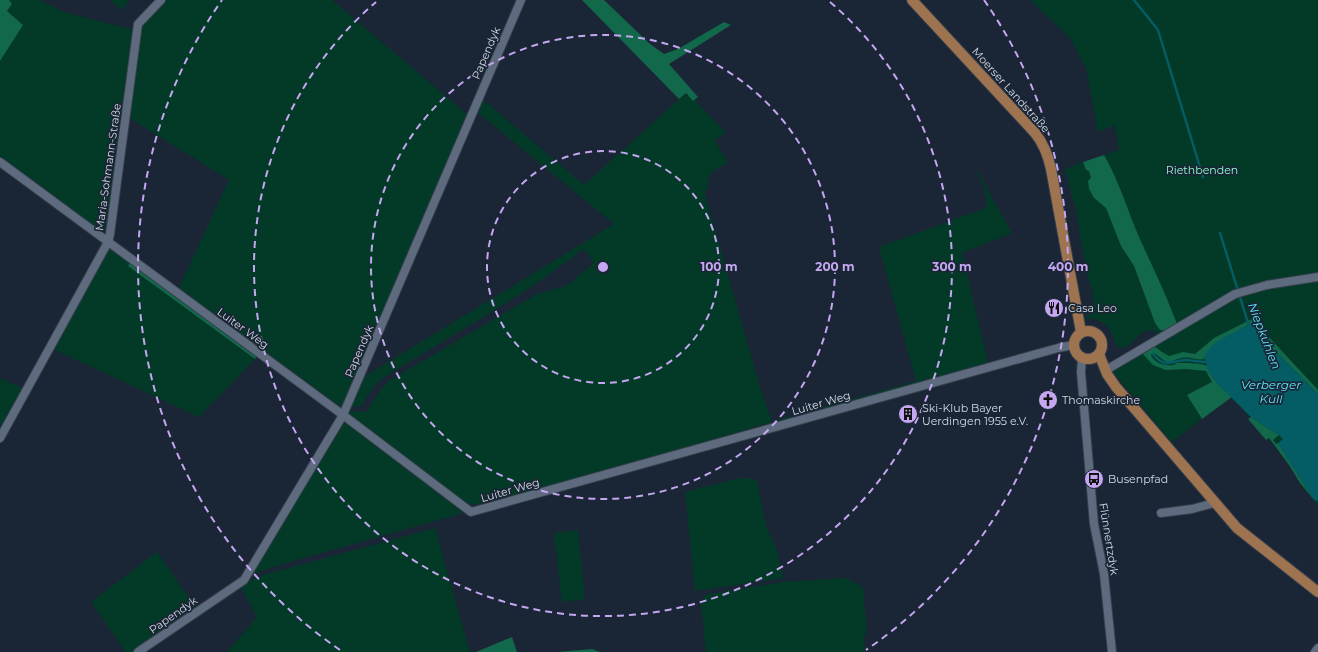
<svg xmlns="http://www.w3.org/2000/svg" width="1318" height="652" viewBox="0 0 1318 652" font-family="Montserrat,sans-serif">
<rect width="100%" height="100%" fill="#1a2535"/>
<!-- green -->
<g fill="#033a27">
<polygon points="9,0 39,0 64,12 135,30 107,235 0,156 0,61 22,25 7,11 12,4"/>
<polygon points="111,0 129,0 123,10 114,4"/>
<polygon points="164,0 332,0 467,114 342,408 179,288 229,180 128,117 140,24"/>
<polygon points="1030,0 1318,0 1318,506 1303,487 1291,466 1260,427 1226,393 1199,413 1202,419 1172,442 1111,370 1177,332 1104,155 1119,150 1115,125 1098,132 1086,68 1070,38"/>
<path d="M686 93 693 101 695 100 726 133 715 140 728 163C713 171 707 171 708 190L704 191 761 390 772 422 589 476 481 505 470 504 461 499 348 415 350 411 358 412 368 411C373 398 380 391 389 381L537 294 566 286 594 263 584 249 534 285 482 318 384 377 375 385 361 406 356 407 349 406 362 378 614 224 476 111 481 98 584 185Z"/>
<path d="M1083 162 1086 170 1089 171 1091 178 1088 181 1089 189 1094 198 1106 208 1121 246 1134 266 1155 323 1162 331 1155 336 1156 332C1139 323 1133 354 1118 347 1115 343 1114 339 1113 335 1109 325 1099 320 1090 318L1088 321 1087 320 1086 315 1095 313 1093 305V292L1088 278 1085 263 1075 205 1072 196 1065 169Z"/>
<path d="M977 170 1012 233 962 253 988 362 917 383 774 424 777 420 916 381 879 247 983 209 986 206C988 194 981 182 976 171Z"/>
<polygon points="109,248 130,263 128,266 255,359 199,417 53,349"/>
<polygon points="0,378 22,388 0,429"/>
<polygon points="344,421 461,507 462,512 460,514 286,563 252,574 253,570"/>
<polygon points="751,478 757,481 766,526 777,550 783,578 695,591 685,492 736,479"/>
<polygon points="435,528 470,652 227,652 257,617 241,587 250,581 260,576"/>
<polygon points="578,530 585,599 562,602 554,533"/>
<polygon points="157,552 196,608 133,652 126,652 91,602"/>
<polygon points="846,578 860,585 863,589 867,631 864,637 865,652 706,652 701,601 705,596 709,594 783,582"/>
</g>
<!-- forest -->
<g fill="#12684a">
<polygon points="0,0 9,0 12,4 7,11 23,25 0,61"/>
<polygon points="582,0 604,0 650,44 664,54 678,49 724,22 731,25 669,64 698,97 693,101 686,93 679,99"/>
<path d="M1104 155C1119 181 1127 209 1139 237 1152 266 1166 294 1177 324L1166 331 1160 330 1155 323 1134 266 1121 246 1106 208 1094 198 1089 189 1088 181 1091 178 1089 171 1086 170 1083 162Z"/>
<polygon points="130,263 257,356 255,359 128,266"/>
<path d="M1252 319 1318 390V394L1279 355 1250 324 1234 333 1204 357 1205 359C1197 361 1190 356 1182 358 1177 358 1172 363 1167 362 1161 360 1159 355 1153 353L1151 355C1154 363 1164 366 1173 365 1176 364 1175 363 1179 363 1185 363 1203 363 1207 366 1211 379 1223 388 1232 397L1202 419 1187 395 1212 382 1206 371 1187 369 1166 370 1153 365 1142 353 1154 346 1162 352 1169 356 1183 352 1195 354 1214 338Z"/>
<polygon points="1251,417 1279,435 1273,440 1276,444 1278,443 1282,449 1314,500 1300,483 1289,465 1269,438 1266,440 1248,419"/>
<polygon points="512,637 517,652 476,652"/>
<polygon points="592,649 600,652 557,652"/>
</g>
<!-- water -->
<polygon fill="#045c65" points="1250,324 1279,355 1318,394 1318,501 1314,500 1278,443 1283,439 1279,435 1251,417 1216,382 1208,370 1204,356 1213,345 1218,341"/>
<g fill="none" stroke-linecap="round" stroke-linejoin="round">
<!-- stream -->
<g stroke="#045c65" stroke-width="2.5">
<polyline points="1134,0 1158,30 1203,177"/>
<polyline points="1220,233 1249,326"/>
<path d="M1153 354C1165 369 1171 361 1185 360 1192 360 1199 362 1207 362"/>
</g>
<defs>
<g id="minor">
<polyline points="0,162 343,415 471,512 1058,348 1073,345"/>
<polyline points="1082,358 1081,372 1094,524 1104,574 1112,652"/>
<polyline points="1106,370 1235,294 1267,285 1318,277"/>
<polyline points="0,438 108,242 110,234 138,24 161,0"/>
<polyline points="1161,513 1192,509 1214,503"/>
<polyline points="138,652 244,580 343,415 521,0"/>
<polyline points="1315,652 1318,648"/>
</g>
<g id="major">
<path d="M912 0 1035 133C1044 144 1048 155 1051 169L1081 332"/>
<circle cx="1088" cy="345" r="14"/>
<polyline points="1099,354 1107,374 1116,387 1237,528 1318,592"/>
</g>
</defs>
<!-- minor casing -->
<use href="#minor" stroke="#363f4c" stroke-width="10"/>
<!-- major casing -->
<use href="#major" stroke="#363f4c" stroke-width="12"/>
<!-- minor -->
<use href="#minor" stroke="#5e6b7e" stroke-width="8"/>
<!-- major -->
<use href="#major" stroke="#9e734f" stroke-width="10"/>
</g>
<!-- distance rings -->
<g fill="none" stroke="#c5a7f1" stroke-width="2" stroke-dasharray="7 5">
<circle cx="603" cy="267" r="116"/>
<circle cx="603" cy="267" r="232"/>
<path d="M830 2A349 349 0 1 1 376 2"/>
<path d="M340 650A465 465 0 0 1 222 0M984 0A465 465 0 0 1 866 650"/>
</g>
<!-- icons -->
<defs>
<symbol id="restaurant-disc" viewBox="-11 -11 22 22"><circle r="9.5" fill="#c5a7f1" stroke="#1a2535"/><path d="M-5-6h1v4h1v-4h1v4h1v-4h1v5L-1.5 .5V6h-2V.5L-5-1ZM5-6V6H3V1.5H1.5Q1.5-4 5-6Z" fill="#111"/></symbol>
<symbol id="church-disc" viewBox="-11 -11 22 22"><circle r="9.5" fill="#c5a7f1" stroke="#1a2535"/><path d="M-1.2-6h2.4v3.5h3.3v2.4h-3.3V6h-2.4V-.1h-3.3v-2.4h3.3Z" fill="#111"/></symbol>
<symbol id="building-disc" viewBox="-11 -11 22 22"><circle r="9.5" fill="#c5a7f1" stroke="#1a2535"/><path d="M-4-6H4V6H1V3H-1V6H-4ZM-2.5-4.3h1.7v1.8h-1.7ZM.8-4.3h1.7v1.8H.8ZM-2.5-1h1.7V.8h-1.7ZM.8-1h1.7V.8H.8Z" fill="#111"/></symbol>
<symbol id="bus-disc" viewBox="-11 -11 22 22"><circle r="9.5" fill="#c5a7f1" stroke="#1a2535"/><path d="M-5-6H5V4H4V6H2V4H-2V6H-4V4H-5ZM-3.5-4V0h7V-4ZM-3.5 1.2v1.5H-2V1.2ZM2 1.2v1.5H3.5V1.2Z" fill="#111"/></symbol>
</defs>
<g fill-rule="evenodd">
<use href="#restaurant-disc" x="1043" y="297" width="22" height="22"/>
<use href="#church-disc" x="1037" y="389" width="22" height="22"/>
<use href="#building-disc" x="897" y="403" width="22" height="22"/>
<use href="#bus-disc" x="1083" y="468" width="22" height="22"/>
</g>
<g text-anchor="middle" stroke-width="3.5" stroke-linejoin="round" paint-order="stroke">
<!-- street labels -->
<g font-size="11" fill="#d3dae5" stroke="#1a2535">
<text transform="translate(486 53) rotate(-67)" y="4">Papendyk</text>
<text transform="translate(1011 90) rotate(48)" y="4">Moerser Landstraße</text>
<text transform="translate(108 167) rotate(-82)" y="4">Maria-Sohmann-Straße</text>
<text transform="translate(243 328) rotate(36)" y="4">Luiter Weg</text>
<text transform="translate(359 351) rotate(-67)" y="4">Papendyk</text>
<text transform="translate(821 403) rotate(-16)" y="4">Luiter Weg</text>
<text transform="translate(510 490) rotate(-16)" y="4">Luiter Weg</text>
<text transform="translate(1109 539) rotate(81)" y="4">Flünnertzdyk</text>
<text transform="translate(173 615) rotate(-35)" y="4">Papendyk</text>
</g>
<!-- park labels -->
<g font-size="11" fill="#8ffccd" stroke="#1a2535">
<text x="1202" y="174">Riethbenden</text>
</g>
<!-- poi labels -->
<g font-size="11" fill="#d3dae5" stroke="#1a2535" text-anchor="start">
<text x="1068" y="312">Casa Leo</text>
<text x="1062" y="404">Thomaskirche</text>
<text x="922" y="412">Ski-Klub Bayer<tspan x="922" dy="13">Uerdingen 1955 e.V.</tspan></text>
<text x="1108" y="483">Busenpfad</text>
</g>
<!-- water labels -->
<g font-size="12" font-style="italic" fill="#5ce8fa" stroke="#1a2535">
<text transform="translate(1264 336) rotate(69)" y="4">Niepkuhlen</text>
<text x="1271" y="389">Verberger<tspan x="1271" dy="14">Kull</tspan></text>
</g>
</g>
<circle cx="603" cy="267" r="6" fill="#c5a7f1" stroke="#1a2535" stroke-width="2"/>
<g font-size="12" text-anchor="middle" font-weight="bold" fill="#c5a7f1" stroke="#1a2535" stroke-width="3.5" stroke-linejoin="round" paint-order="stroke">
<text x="719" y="271">100 m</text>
<text x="835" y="271">200 m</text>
<text x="952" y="271">300 m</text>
<text x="1068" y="271">400 m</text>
</g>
</svg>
